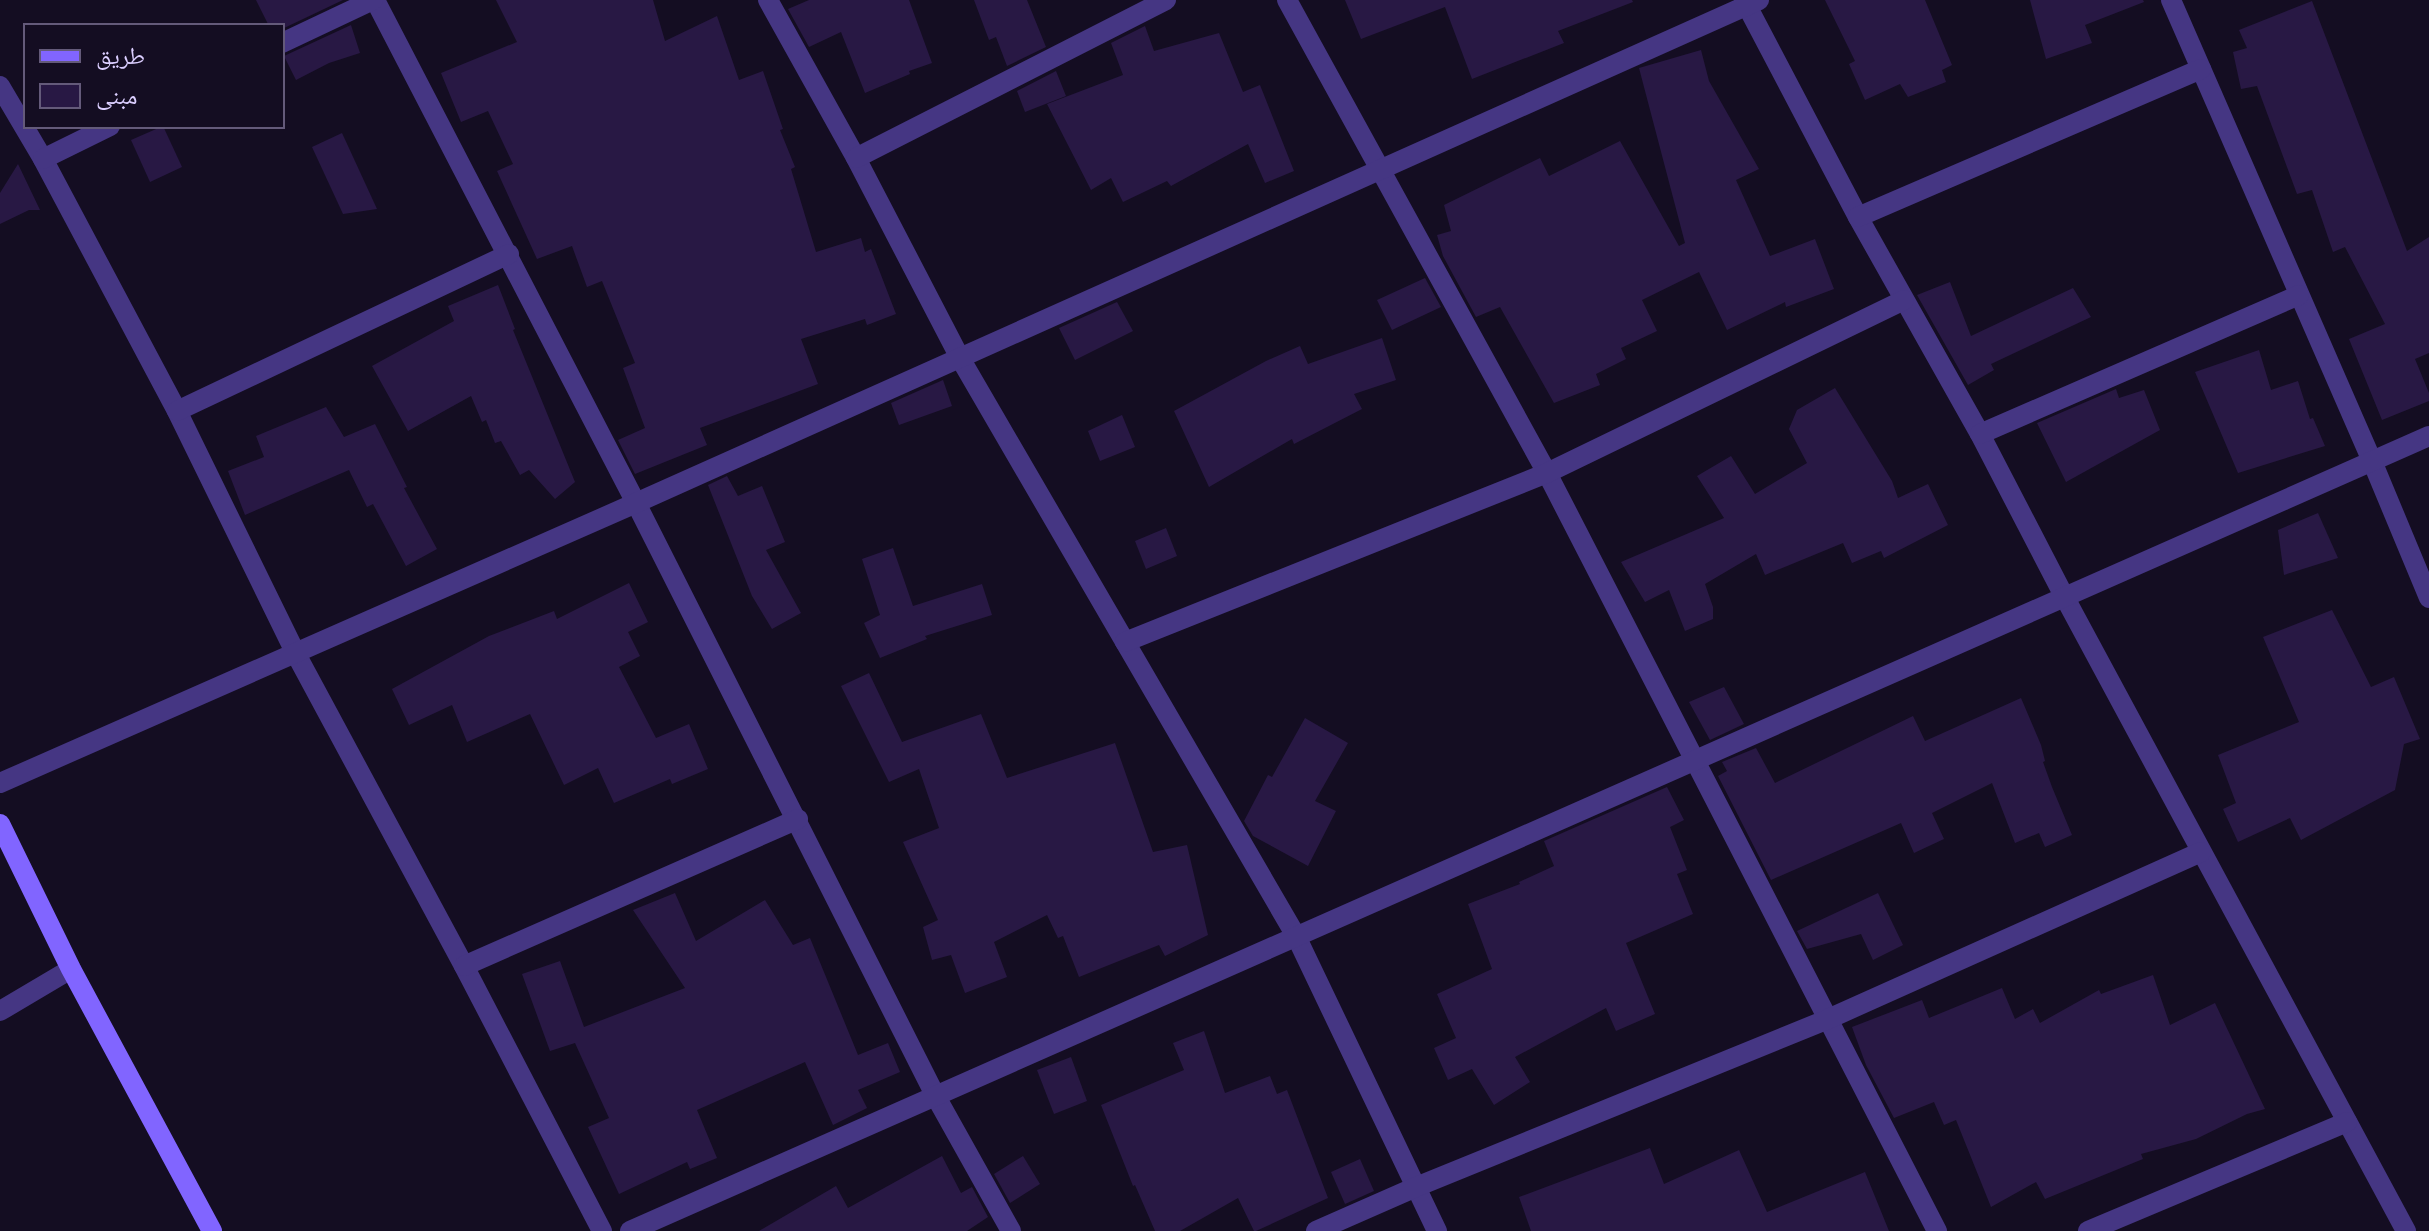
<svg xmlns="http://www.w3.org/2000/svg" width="2429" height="1231" viewBox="0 0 2429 1231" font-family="'Public Sans','Noto Naskh Arabic',sans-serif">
<rect width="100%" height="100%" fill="#140d22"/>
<!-- building -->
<g fill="#281844">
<polygon points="256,0 343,0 282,29 282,26 269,26"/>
<polygon points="496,0 653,0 665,41 717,16 739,80 763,71 783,129 780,130 795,167 791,169 816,252 861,238 865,252 871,249 896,314 867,325 865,319 801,339 818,384 700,428 707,445 635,474 618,440 645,428 623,368 635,363 602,281 587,287 572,246 537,259 497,171 513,164 488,111 461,122 441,73 517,42"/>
<polygon points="809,0 909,0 932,63 909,71 910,74 865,93 841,32 809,47 788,9"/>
<polygon points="974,0 1027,0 1046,47 1007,66 996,37 989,40"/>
<polygon points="1345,0 1632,0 1633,2 1558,31 1564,43 1472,79 1445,7 1361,39"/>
<polygon points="1825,0 1925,0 1952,65 1942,70 1946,82 1908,97 1900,84 1865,100 1849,64 1855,61"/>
<polygon points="2030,0 2143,0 2144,2 2085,25 2092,43 2046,59"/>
<polygon points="2312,1 2407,251 2429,237 2429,353 2415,359 2429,393 2429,401 2382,420 2349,339 2385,324 2345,247 2333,252 2312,190 2297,194 2257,86 2241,89 2233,52 2247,48 2239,30"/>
<polygon points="351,25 360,53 329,63 296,80 284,56"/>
<polygon points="1145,26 1154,51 1219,33 1243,92 1260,85 1294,171 1265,183 1248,144 1171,186 1167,181 1123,202 1111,178 1091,190 1047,104 1123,75 1111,43"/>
<polygon points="1701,50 1709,81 1759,169 1736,180 1770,256 1815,239 1834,289 1786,307 1785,302 1727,330 1699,272 1642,300 1657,331 1621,348 1626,359 1596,374 1600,385 1554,403 1500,307 1476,317 1443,256 1437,235 1451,231 1444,205 1540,158 1549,176 1620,141 1679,246 1685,243 1639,68"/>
<polygon points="1056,71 1066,96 1025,112 1017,91"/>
<polygon points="163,126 182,167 150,182 131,140"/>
<polygon points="342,133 377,209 343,214 312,147"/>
<polygon points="18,164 40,210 29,210 0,224 0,193"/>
<polygon points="1425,278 1441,307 1392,330 1377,300"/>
<polygon points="1950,282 1971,336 2073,288 2091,317 1991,364 1994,370 1968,385 1917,295"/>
<polygon points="498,285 515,329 513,330 575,482 555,499 529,470 520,475 501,441 495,443 486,420 482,422 471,396 408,431 372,366 454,321 448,306"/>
<polygon points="1117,302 1133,331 1075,360 1059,328"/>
<polygon points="1382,338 1396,380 1354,394 1362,409 1294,444 1292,439 1209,487 1174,411 1266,361 1300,346 1308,364"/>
<polygon points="2259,350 2271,390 2298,381 2310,419 2313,418 2325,446 2238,473 2195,372"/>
<polygon points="943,380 952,406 899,425 891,403"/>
<polygon points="1835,388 1892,481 1898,498 1928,484 1948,525 1884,558 1881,551 1852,563 1843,543 1765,575 1756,554 1705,584 1713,607 1713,619 1685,631 1669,590 1645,602 1621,562 1724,518 1697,476 1731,456 1755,494 1807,463 1789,429 1797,410"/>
<polygon points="2116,389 2119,398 2144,390 2160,430 2066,482 2037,423"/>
<polygon points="326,407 344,437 375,424 407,487 404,488 437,549 406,566 373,504 367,507 349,470 245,515 228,471 264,457 256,436"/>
<polygon points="1122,415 1135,447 1100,461 1088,431"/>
<polygon points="727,476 738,496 762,486 785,542 766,550 801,613 772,629 752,596 708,485"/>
<polygon points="2318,513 2338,558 2284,575 2278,530"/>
<polygon points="1166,528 1177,556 1146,569 1135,541"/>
<polygon points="893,548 913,606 982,584 992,615 925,636 927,639 880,658 864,623 880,615 862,559"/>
<polygon points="629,583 648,622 628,632 640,656 619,667 656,738 689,724 708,769 672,784 670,779 614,803 598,768 564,785 530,714 467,742 452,705 409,725 392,689 489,636 554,611 557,619"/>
<polygon points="2332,610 2371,687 2394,677 2420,739 2404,744 2395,790 2301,840 2290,818 2238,842 2223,809 2236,803 2218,755 2299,722 2263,637"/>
<polygon points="869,673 902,742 981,714 1007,778 1115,743 1153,852 1187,845 1208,935 1165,956 1159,945 1079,977 1063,936 1058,938 1047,915 994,942 1007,977 965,993 951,955 932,960 923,927 938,920 903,842 939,828 919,769 889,782 841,686"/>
<polygon points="1724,687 1744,724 1710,740 1689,702"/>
<polygon points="2021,698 2041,745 2045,761 2043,762 2052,787 2072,835 2045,847 2039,833 2015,843 1992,783 1932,813 1944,839 1914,853 1901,823 1771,880 1718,776 1727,771 1722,762 1756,748 1775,783 1913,716 1925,741"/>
<polygon points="1305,718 1348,743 1315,801 1336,811 1308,866 1253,836 1244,821 1268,775 1272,777"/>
<polygon points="1667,787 1684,820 1670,827 1687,870 1677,874 1693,914 1626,943 1655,1014 1616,1031 1606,1008 1515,1057 1530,1082 1494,1105 1472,1069 1448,1080 1434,1048 1456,1038 1437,994 1492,969 1468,904 1520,884 1519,882 1554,866 1544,841"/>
<polygon points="675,893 696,941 765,900 793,945 810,938 858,1055 888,1043 900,1072 858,1090 867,1108 833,1125 805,1062 697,1110 717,1158 690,1169 687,1162 619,1194 588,1127 609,1118 575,1043 550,1051 522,974 560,961 584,1027 685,988 633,910"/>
<polygon points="1878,893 1903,945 1873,960 1861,934 1807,949 1797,931"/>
<polygon points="2153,975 2170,1025 2215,1003 2265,1109 2247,1114 2196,1139 2141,1154 2143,1159 2045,1199 2036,1182 1991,1207 1956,1120 1944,1125 1934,1102 1894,1118 1866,1065 1852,1027 1922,1000 1929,1018 2002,988 2015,1019 2033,1009 2040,1023 2099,990 2101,994"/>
<polygon points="1204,1031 1225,1093 1270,1076 1277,1094 1287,1090 1328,1198 1256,1231 1254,1231 1238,1198 1180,1231 1155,1231 1135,1185 1133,1186 1101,1105 1184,1070 1173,1043"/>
<polygon points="1071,1057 1087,1101 1054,1114 1037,1070"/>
<polygon points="1650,1148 1664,1184 1739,1150 1767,1212 1865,1172 1889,1231 1531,1231 1519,1197"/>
<polygon points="942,1156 961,1193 972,1187 988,1217 967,1231 759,1231 836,1186 848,1208"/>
<polygon points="1023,1156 1040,1184 1010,1203 994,1174"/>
<polygon points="1360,1159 1374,1191 1345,1204 1331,1172"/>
</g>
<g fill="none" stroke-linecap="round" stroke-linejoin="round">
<!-- street -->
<g stroke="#453683" stroke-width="20">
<polyline points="375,0 636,503 935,1095 1011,1231"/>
<polyline points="768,0 856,158 960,358 1296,936 1437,1231"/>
<polyline points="1287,0 1547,473 1937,1231"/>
<polyline points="1744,0 1858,217 1980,434 2064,596 2406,1231"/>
<polyline points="2171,0 2372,461 2429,598"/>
<polyline points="282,43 373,0"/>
<polyline points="0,86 43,159 177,411 296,654 464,966 602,1231"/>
<polyline points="856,158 1166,0"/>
<polyline points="43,159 110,126"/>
<polyline points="1858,217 2201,69"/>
<polyline points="177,411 509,254"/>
<polyline points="1980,434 2299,295"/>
<polyline points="1125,642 1547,473 1904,300"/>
<polyline points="0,783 636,503 1759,0"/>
<polyline points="464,966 798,819"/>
<polyline points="0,1011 71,969"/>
<polyline points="630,1231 2429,436"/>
<polyline points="1316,1231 1416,1187 1826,1020 2201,852"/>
<polyline points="2088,1231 2347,1122"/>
</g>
<!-- secondary -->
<polyline stroke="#8165ff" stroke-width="20" points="0,824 71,969 212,1231"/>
</g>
<!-- legend -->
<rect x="24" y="24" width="260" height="104" fill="#140d22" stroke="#645a7a" stroke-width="2"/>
<rect x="40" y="50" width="40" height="12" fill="#8165ff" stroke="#645a7a" stroke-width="2"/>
<text x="96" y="64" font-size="24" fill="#dbceff">طريق</text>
<rect x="40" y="84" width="40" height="24" fill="#281844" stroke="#645a7a" stroke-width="2"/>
<text x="96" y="104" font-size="24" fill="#dbceff">مبنى</text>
</svg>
